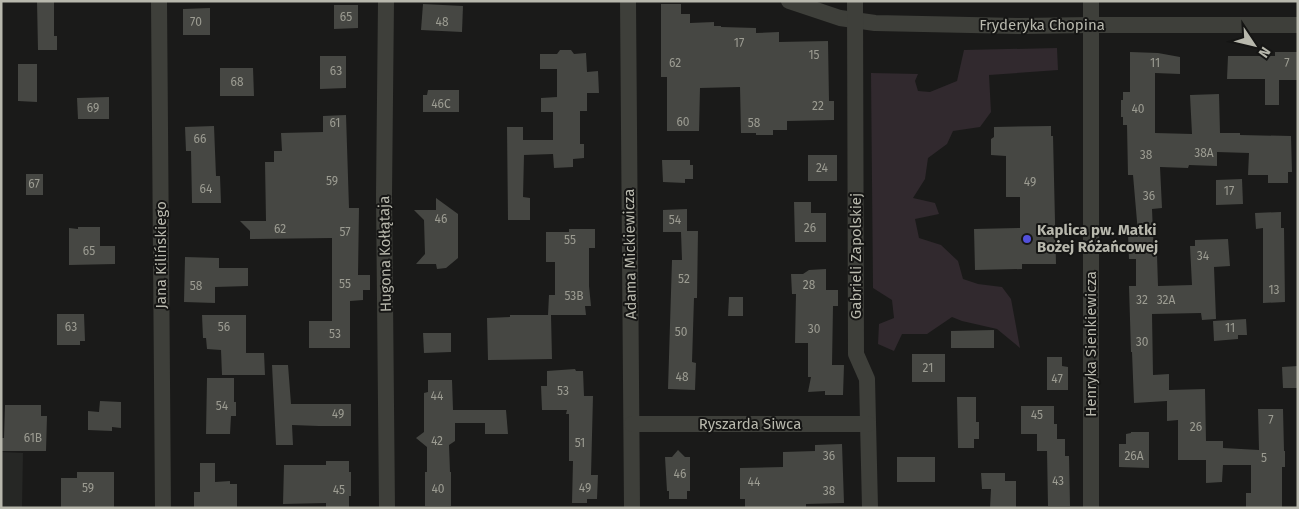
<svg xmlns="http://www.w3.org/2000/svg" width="1299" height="509" viewBox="0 0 1299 509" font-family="'Fira Sans',sans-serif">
<rect width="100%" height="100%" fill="#1a1a19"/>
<!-- built -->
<polygon fill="#262725" points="1,452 23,453 22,508 1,508"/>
<!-- green -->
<polygon fill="#31292e" points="1057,48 1058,70 989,75 991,112 980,127 953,131 947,144 928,158 925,179 913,198 935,203 939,214 915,219 919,238 941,245 958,261 963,279 978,284 1002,287 1011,299 1020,348 997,329 962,321 952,317 927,334 902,334 894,351 878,344 879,324 894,318 892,300 873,288 871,73 918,74 915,81 918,91 930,92 957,81 964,50"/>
<!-- building -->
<g fill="#464743">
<polygon points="37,1 54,1 54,36 57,36 57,50 38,50"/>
<polygon points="423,4 463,6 462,32 421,30"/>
<polygon points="661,4 681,4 681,14 690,14 690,23 714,22 714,26 721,26 721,27 756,28 756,33 779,32 779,42 828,41 829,101 834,101 834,120 787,121 787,130 773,130 773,135 756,135 756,133 741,133 740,87 700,88 699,131 667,131 667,77 661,77"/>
<polygon points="334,5 358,5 358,28 334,29"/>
<polygon points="210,8 210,35 183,35 183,9"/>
<polygon points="560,50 571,50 574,54 586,53 587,72 598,71 599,93 587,93 587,111 580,111 580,144 584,144 584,158 573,159 573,167 554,168 553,154 524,155 523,197 530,198 530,220 508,220 507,127 523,127 523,140 553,140 553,112 541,112 541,98 557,97 557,69 540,69 540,54 557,54"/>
<polygon points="1130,52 1158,53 1180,57 1180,74 1155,73 1155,133 1192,134 1190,95 1219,94 1220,133 1240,133 1240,135 1291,136 1292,172 1288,172 1288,183 1268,183 1268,175 1248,175 1249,153 1217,152 1217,166 1189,165 1188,168 1160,167 1162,208 1152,209 1154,256 1157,255 1158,286 1192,285 1190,246 1195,246 1195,240 1228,239 1230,266 1214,267 1216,319 1202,320 1201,313 1152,314 1153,375 1169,374 1169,390 1205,389 1206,441 1223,441 1223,448 1259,450 1258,409 1283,409 1284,451 1285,451 1285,467 1282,467 1282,508 1246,508 1246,493 1251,493 1251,465 1223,465 1222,482 1206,483 1206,460 1178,460 1178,420 1167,421 1167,401 1134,403 1132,352 1131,352 1129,286 1136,286 1136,259 1129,259 1128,233 1138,233 1133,175 1128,175 1127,125 1123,125 1123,117 1121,117 1121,100 1123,100 1123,92 1130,92"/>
<polygon points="1275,52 1298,52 1298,80 1279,80 1279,105 1265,105 1265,79 1227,79 1228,56 1275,56"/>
<polygon points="320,56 346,56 346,88 320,89"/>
<polygon points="18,64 37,64 37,102 18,101"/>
<polygon points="220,68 253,68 254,96 220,96"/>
<polygon points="428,90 459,90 459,112 423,112 423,95 427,95"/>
<polygon points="109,97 109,119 78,119 77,98"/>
<polygon points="346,115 349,208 359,208 358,275 370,275 370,290 363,290 363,300 350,301 350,348 309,348 309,321 332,321 332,238 250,239 250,231 240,221 266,221 265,162 274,162 274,151 282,151 281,133 323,132 323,116"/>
<polygon points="214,126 216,176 220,176 221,203 192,203 191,151 186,151 185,127"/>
<polygon points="1051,126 1051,136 1053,136 1056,264 1022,264 1022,269 975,270 974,229 1020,228 1020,197 1006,197 1006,156 991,155 991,139 994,137 994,127"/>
<rect x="808" y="155" width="29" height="26"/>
<polygon points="662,160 690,160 690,165 693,165 693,179 685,179 685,183 663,182"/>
<rect x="26" y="174" width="17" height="21"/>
<polygon points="1242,179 1243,204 1216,205 1216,180"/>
<polygon points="436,198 458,214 458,258 446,268 437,269 436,264 416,264 425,254 424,220 414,210 436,210"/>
<polygon points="794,202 811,202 811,213 826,213 826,242 795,242"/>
<polygon points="687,209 687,231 698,231 697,298 694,298 692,362 696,363 695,390 668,389 672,260 682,260 681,232 663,232 663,210"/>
<polygon points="1281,212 1281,228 1284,228 1285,302 1263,303 1263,228 1256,229 1255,213"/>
<polygon points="78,227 100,227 100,246 115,246 115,264 69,265 69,228 78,229"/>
<polygon points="569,229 595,229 595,248 589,248 589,286 591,306 585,306 586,315 548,315 549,295 555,295 555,262 546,262 546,232 569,232"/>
<polygon points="185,257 219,258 219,268 248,268 248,286 215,287 215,303 184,302"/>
<polygon points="826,269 826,290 838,290 838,306 833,306 832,365 844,365 843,395 825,395 825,391 808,392 811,377 808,377 808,343 795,343 796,294 792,294 791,274 803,274 809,270"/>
<polygon points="729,297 743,297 743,316 728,316"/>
<polygon points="57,314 84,314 85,341 80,341 80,345 57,345"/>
<polygon points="202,315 246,315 246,353 264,353 265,375 222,375 221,350 207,349 206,338 203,338"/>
<polygon points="510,315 551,315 552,359 488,360 487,318 510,317"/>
<polygon points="1246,319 1247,335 1238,335 1238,339 1214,341 1213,321"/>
<polygon points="994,330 994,348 951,348 951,331"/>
<polygon points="423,333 451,333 451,352 424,353"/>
<rect x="912" y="354" width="33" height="28"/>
<polygon points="1047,357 1062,357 1062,366 1068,367 1068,390 1047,390"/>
<polygon points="272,365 288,365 291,404 351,404 351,426 319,426 292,425 293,445 276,445"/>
<polygon points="1298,366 1298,388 1283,388 1282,367"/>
<polygon points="575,369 576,371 583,371 584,396 593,396 591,475 598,475 597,499 587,499 587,503 572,503 573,461 569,461 569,414 566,414 567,410 542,410 541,386 547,386 547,371"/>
<polygon points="207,378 234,378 234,402 236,402 236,416 231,416 230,434 206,434"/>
<polygon points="428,380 452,380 453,410 506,410 508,434 485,434 485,423 455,423 455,441 449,445 450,472 451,472 451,506 425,506 425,472 427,472 427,447 416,438 424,432 424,393 428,392"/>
<polygon points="957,397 976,397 976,422 979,422 979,439 974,439 974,448 958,448"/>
<polygon points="100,401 121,402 121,428 112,427 112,431 88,430 88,411 99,412"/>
<polygon points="5,405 41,405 41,416 47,416 46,451 1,451 1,438 4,438"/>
<polygon points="1021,406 1054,406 1054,424 1057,424 1057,439 1065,439 1065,456 1069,456 1070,506 1048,506 1047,451 1037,451 1037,434 1021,434"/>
<polygon points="1131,432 1149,432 1149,468 1119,467 1119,444 1126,444 1126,434 1131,433"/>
<polygon points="842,444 844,503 806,504 806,508 745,508 745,499 740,499 740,468 783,467 783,452 815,451 815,445"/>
<polygon points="678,450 685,457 690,457 690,491 687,491 687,499 669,499 669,491 667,491 665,457 672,457"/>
<rect x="897" y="457" width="38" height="25"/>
<polygon points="326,461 349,461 349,472 351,472 351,496 349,496 349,507 326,508 326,503 283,504 284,465 326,465"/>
<polygon points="200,463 215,463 215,482 230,481 230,484 237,484 237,508 194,508 194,492 200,492"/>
<polygon points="77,472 114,472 114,508 61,508 61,478 77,478"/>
<polygon points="981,473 1005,473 1005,481 1016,481 1016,508 990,508 991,489 982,489"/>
</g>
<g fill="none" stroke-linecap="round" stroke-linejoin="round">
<!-- minor -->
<g stroke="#3e3f3a" stroke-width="16">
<polyline points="159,1 163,508"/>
<polyline points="386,1 384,195 387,508"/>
<polyline points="628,1 632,508"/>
<polyline points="789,1 840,18 875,23 1020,26 1091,25 1298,25"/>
<polyline points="855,1 856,354 867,379 870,508"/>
<polyline points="1091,1 1091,508"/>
<polyline points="632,424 868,424"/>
</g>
</g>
<!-- markers -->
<circle fill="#5250db" stroke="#151514" stroke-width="2" cx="1027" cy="239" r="5"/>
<g text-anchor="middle" stroke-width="4" stroke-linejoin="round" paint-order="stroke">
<!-- number labels -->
<g font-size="12" fill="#9c9c92">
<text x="346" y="21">65</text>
<text x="196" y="26">70</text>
<text x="442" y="26">48</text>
<text x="739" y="47">17</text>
<text x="814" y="59">15</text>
<text x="675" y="67">62</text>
<text x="1155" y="67">11</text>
<text x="1287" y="67">7</text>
<text x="336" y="75">63</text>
<text x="237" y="86">68</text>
<text x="441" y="108">46C</text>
<text x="818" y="110">22</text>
<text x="93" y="112">69</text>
<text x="1138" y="113">40</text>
<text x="683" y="126">60</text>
<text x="335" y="127">61</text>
<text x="754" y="127">58</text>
<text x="200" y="143">66</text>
<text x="1204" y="157">38A</text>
<text x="1146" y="159">38</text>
<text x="822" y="172">24</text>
<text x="332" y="185">59</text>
<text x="1030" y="186">49</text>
<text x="34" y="188">67</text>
<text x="206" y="193">64</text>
<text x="1229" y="195">17</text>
<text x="1149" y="200">36</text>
<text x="441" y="223">46</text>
<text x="675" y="224">54</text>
<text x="810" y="232">26</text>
<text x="280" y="233">62</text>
<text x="345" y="236">57</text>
<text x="570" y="244">55</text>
<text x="89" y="255">65</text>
<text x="1203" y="260">34</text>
<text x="684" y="283">52</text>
<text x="345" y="288">55</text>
<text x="809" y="289">28</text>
<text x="196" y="290">58</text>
<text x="1274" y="294">13</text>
<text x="574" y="300">53B</text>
<text x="1142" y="304">32</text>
<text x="1166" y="304">32A</text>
<text x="71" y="331">63</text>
<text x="224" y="331">56</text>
<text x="1230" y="332">11</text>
<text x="814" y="333">30</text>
<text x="681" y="336">50</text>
<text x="335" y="338">53</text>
<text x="1142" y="346">30</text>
<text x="928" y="372">21</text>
<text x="682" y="381">48</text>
<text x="1057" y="383">47</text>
<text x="563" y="395">53</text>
<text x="437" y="400">44</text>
<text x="222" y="410">54</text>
<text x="338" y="418">49</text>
<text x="1037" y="419">45</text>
<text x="1271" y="424">7</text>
<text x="1196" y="431">26</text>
<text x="33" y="442">61B</text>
<text x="437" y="445">42</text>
<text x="580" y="447">51</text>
<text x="829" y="460">36</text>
<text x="1134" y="460">26A</text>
<text x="1264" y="462">5</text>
<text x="680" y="478">46</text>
<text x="1058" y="485">43</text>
<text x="754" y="486">44</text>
<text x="88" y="492">59</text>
<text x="585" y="492">49</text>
<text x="438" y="493">40</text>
<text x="339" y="494">45</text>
<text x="829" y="495">38</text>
</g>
<!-- street labels -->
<g font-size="15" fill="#b8b8ad" stroke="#151514">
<text x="1042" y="30">Fryderyka Chopina</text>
<text transform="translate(385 254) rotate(-91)" y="5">Hugona Kołłątaja</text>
<text transform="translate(630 254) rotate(-91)" y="5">Adama Mickiewicza</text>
<text transform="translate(161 255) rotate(-90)" y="5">Jana Kilińskiego</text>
<text transform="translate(856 256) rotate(-90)" y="5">Gabrieli Zapolskiej</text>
<text transform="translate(1091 344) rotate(-90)" y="5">Henryka Sienkiewicza</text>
<text x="750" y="429">Ryszarda Siwca</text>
</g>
<!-- poi labels -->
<g font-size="15" font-weight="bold" fill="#b8b8ad" stroke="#151514" text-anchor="start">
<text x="1037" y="235">Kaplica pw. Matki<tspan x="1037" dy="17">Bożej Różańcowej</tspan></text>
</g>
</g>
<!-- border -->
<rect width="1299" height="509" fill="none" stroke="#b8b8ad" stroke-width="5"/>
<!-- north arrow -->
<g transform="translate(1254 45) rotate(125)" stroke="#151514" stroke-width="4" paint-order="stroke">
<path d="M0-4L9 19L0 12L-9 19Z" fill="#b8b8ad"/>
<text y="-8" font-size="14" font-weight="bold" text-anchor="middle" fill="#b8b8ad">N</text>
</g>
</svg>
